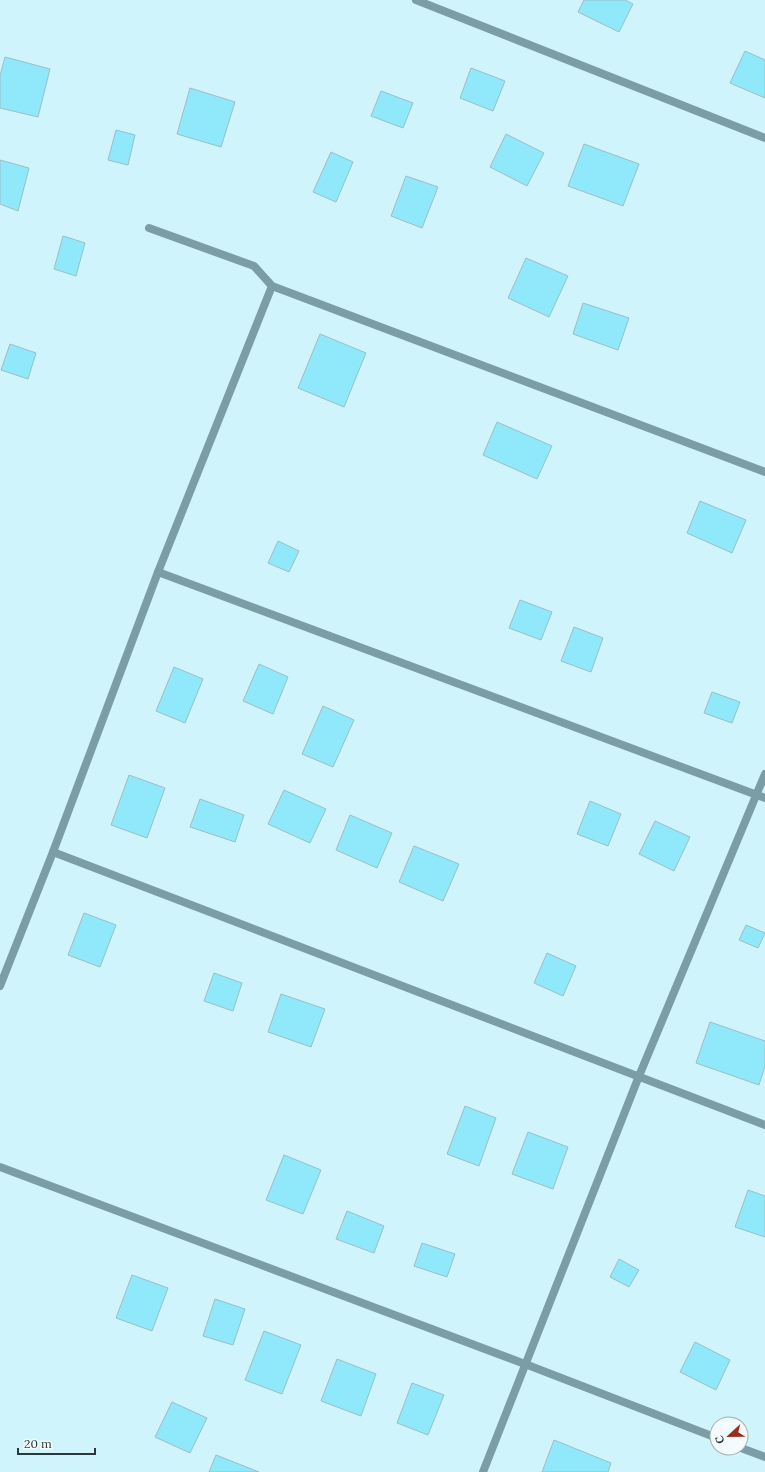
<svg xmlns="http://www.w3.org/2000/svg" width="765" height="1472" viewBox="0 0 765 1472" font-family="Lora,serif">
<rect width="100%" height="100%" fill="#d0f4fc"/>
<!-- building -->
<g fill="#90e9fb" stroke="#9bbec6">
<polygon points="584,0 625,0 633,4 619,32 578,12"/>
<polygon points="745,51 765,60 765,98 730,83"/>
<polygon points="5,57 50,69 38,117 0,108 0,76"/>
<polygon points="471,68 505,81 493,111 460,98"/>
<polygon points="190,88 235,102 221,147 177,134"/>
<polygon points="381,91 413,103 403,128 371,116"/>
<polygon points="116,130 135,135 128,165 108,160"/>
<polygon points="506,134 544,153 527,186 490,167"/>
<polygon points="584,144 639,164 623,206 568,186"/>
<polygon points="331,152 353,162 336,202 313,192"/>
<polygon points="0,160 29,168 18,211 0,204"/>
<polygon points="406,176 438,187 422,228 391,216"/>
<polygon points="63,236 85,243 76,276 54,269"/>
<polygon points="526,258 568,276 549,317 508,298"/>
<polygon points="583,303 629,318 618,350 573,334"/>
<polygon points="320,334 366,353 344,407 298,388"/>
<polygon points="10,344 36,353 28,379 1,370"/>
<polygon points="497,422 552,446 537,479 483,455"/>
<polygon points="700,501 746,520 732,553 687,533"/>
<polygon points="278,541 299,551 289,572 268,563"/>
<polygon points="520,600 552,612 541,640 509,628"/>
<polygon points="574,627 603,638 591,672 561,661"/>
<polygon points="259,664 288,677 273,714 243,701"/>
<polygon points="174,667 203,679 185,723 156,711"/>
<polygon points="712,692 740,702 732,723 704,713"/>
<polygon points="323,706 354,720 333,767 302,754"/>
<polygon points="129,775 165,788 147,838 111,825"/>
<polygon points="284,790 326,809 310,843 268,824"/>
<polygon points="200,799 244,815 235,842 190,827"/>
<polygon points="590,801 621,814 608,846 577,834"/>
<polygon points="350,815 392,833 377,868 336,850"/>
<polygon points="655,821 690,837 674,871 639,854"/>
<polygon points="414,846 459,864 443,901 399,882"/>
<polygon points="84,913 116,925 100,967 68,955"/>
<polygon points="746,925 765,933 758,948 739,940"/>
<polygon points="547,953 576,966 563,996 534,983"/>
<polygon points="214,973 242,983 233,1011 204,1001"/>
<polygon points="281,994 325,1009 311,1047 268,1032"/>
<polygon points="710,1022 765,1041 765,1066 759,1085 696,1063"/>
<polygon points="465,1106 496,1118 479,1166 447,1154"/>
<polygon points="528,1132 568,1147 553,1189 512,1174"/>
<polygon points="284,1155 321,1170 303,1214 266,1200"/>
<polygon points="748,1190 765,1196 765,1237 735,1227"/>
<polygon points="347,1211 384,1226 374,1253 336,1239"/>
<polygon points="422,1243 455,1254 447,1277 414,1266"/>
<polygon points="619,1259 639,1270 629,1287 610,1277"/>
<polygon points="132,1275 168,1288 152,1331 116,1318"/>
<polygon points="215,1299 245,1309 233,1345 203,1336"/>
<polygon points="264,1331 301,1345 282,1394 245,1380"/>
<polygon points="695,1342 730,1360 716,1390 680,1372"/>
<polygon points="337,1359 376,1374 361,1416 321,1401"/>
<polygon points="412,1383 444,1395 428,1435 397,1423"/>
<polygon points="172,1402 207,1418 190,1453 155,1437"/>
<polygon points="554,1440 611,1463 608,1472 542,1472"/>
<polygon points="216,1455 259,1472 209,1472"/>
</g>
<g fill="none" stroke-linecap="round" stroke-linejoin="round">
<!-- service -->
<g stroke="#7b9ea6" stroke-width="8">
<polyline points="416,0 765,138"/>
<polyline points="149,228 254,266 272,286 765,472"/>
<polyline points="272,286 158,572 53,852 765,1125"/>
<polyline points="158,572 765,798"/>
<polyline points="0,986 53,852"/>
<polyline points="0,1167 525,1364 717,1438"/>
<polyline points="741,1448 765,1457"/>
<polyline points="483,1472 639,1076 765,774"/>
</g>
</g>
<!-- north arrow -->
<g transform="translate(729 1436) rotate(248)"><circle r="19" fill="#f4fbfd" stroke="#a3adaf"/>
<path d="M0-3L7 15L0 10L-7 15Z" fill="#982f1b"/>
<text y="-6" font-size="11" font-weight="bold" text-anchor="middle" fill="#2a383b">С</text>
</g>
<!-- scale -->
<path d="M18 1448v6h77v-6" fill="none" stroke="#2a383b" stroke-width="2"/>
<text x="24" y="1448" font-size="12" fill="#2a383b" stroke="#f4fbfd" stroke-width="3" paint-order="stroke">20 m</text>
</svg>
